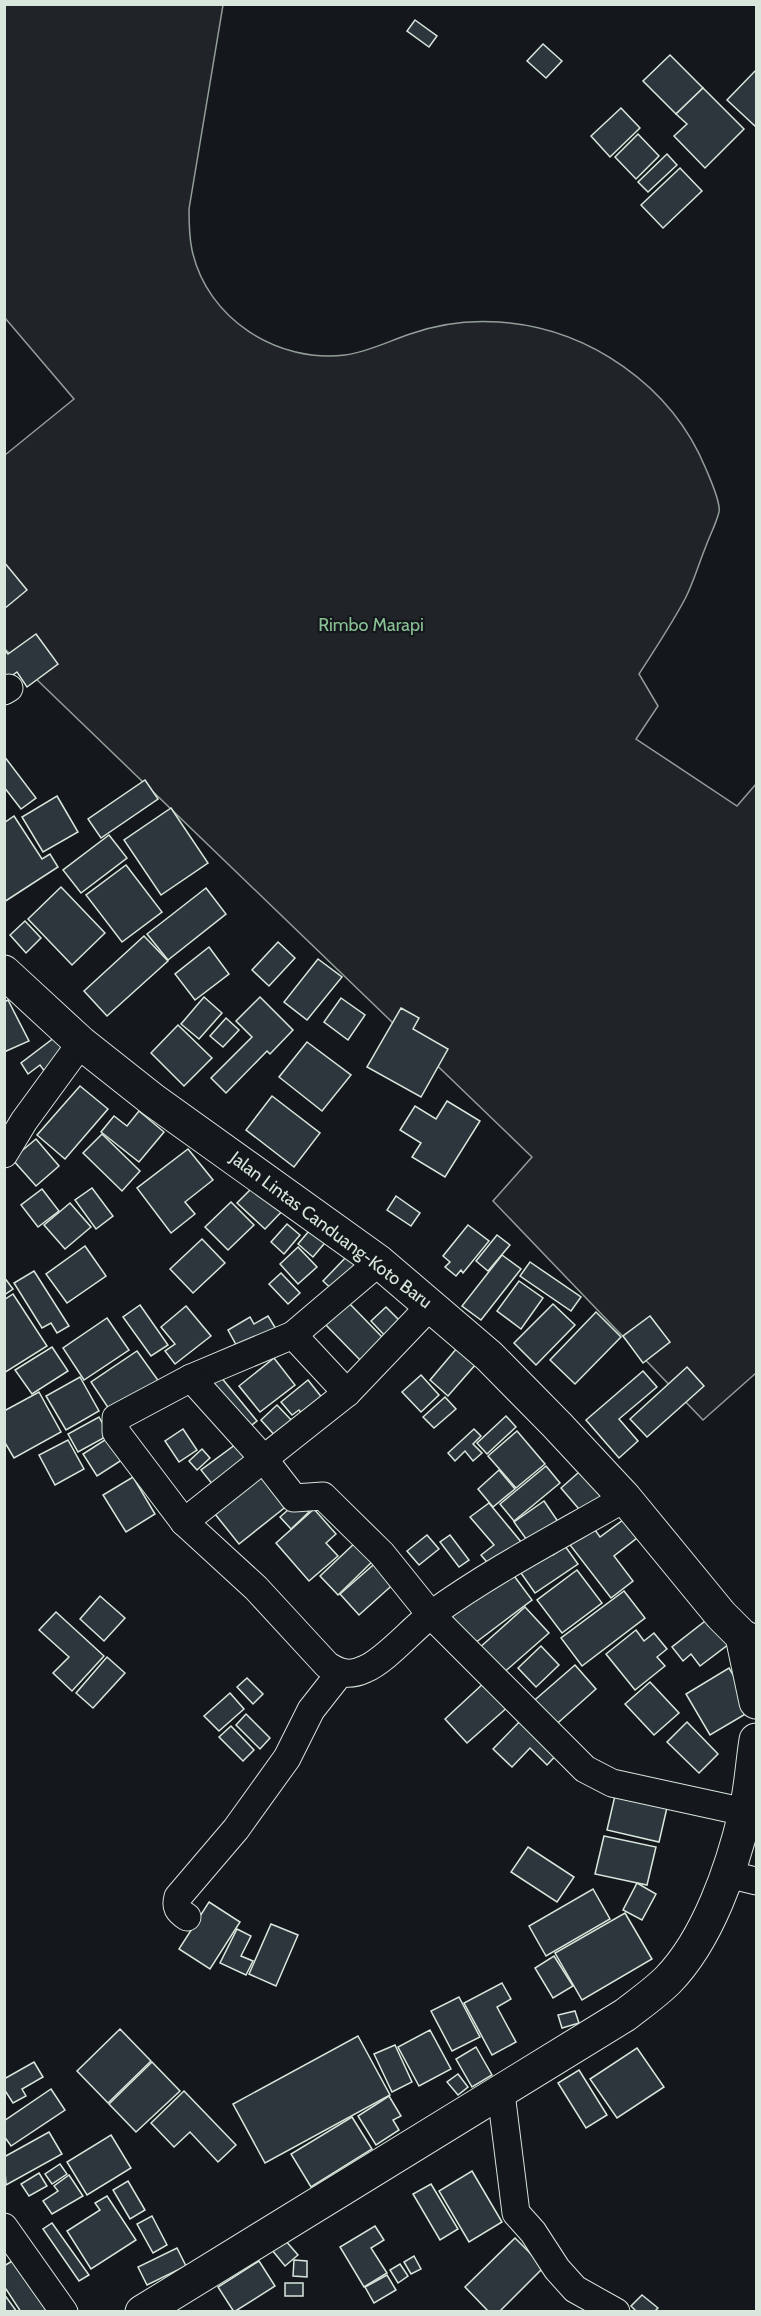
<svg xmlns="http://www.w3.org/2000/svg" width="761" height="2316" viewBox="0 0 761 2316" font-family="Cabin,sans-serif">
<rect width="100%" height="100%" fill="#14181c"/>
<!-- green -->
<path fill="#202428" stroke="#939e99" stroke-width="1.5" d="M4 5H223L189 209C189 223 189 236 192 250 207 319 277 363 345 355 368 352 389 341 410 334 438 324 470 320 499 322 589 328 672 386 706 469 710 479 721 502 719 512 716 524 710 535 706 546 699 563 694 581 686 597 672 624 655 649 639 674L658 706 636 739 737 806 756 784V1373L703 1420 493 1201 532 1157 5 649V455L74 399 5 318Z"/>
<!-- building -->
<g fill="#2c363c" stroke="#d8e6dc" stroke-width="1.5">
<polygon points="415,20 437,36 429,47 407,31"/>
<polygon points="543,44 562,61 546,78 527,61"/>
<polygon points="670,55 703,88 676,114 643,81"/>
<polygon points="756,70 756,124 755,126 727,100"/>
<polygon points="703,88 744,129 705,168 674,136 687,124 676,114"/>
<polygon points="621,108 640,128 610,157 591,136"/>
<polygon points="638,134 659,156 636,179 615,157"/>
<polygon points="667,154 677,165 648,192 638,182"/>
<polygon points="680,168 702,191 663,228 641,205"/>
<polygon points="4,562 27,590 4,609"/>
<polygon points="36,634 58,664 27,687 17,672 4,681 4,649 8,654"/>
<polygon points="4,756 36,798 21,809 4,787"/>
<polygon points="145,780 158,799 101,838 88,819"/>
<polygon points="57,796 78,832 43,852 22,817"/>
<polygon points="171,808 208,863 161,895 124,840"/>
<polygon points="14,816 42,859 50,854 58,867 4,902 4,823"/>
<polygon points="109,835 127,858 81,893 63,870"/>
<polygon points="126,865 162,912 122,942 86,895"/>
<polygon points="61,887 105,933 72,965 28,919"/>
<polygon points="206,888 226,914 168,960 147,934"/>
<polygon points="25,921 41,938 26,953 10,935"/>
<polygon points="144,936 168,961 107,1016 84,991"/>
<polygon points="278,942 295,958 269,986 252,970"/>
<polygon points="209,947 229,974 195,1000 175,974"/>
<polygon points="318,959 342,977 307,1020 284,1002"/>
<polygon points="204,997 222,1013 199,1039 181,1024"/>
<polygon points="260,997 293,1030 270,1054 267,1051 226,1093 211,1078 252,1037 236,1021"/>
<polygon points="341,998 365,1015 348,1040 324,1022"/>
<polygon points="8,1000 29,1041 4,1052 4,1002"/>
<polygon points="401,1008 419,1018 413,1029 448,1049 421,1097 367,1067"/>
<polygon points="226,1018 239,1030 223,1047 210,1036"/>
<polygon points="178,1025 212,1058 184,1086 151,1053"/>
<polygon points="63,1031 76,1048 45,1072 40,1065 28,1074 21,1063"/>
<polygon points="307,1042 351,1075 322,1111 279,1077"/>
<polygon points="80,1086 108,1109 65,1159 37,1135"/>
<polygon points="272,1096 320,1133 294,1167 246,1130"/>
<polygon points="447,1101 480,1121 445,1177 412,1157 421,1143 400,1130 415,1106 436,1119"/>
<polygon points="139,1111 164,1132 139,1162 101,1132 114,1116 127,1126"/>
<polygon points="102,1134 140,1171 122,1191 83,1153"/>
<polygon points="36,1139 59,1166 36,1186 12,1159"/>
<polygon points="188,1149 213,1180 185,1202 195,1214 171,1233 137,1188"/>
<polygon points="261,1179 288,1205 265,1229 237,1203"/>
<polygon points="92,1188 113,1216 96,1229 75,1200"/>
<polygon points="42,1189 59,1211 38,1227 21,1205"/>
<polygon points="396,1196 420,1213 411,1226 387,1210"/>
<polygon points="231,1202 254,1225 228,1250 205,1227"/>
<polygon points="70,1203 91,1227 65,1249 44,1225"/>
<polygon points="287,1224 300,1235 284,1254 271,1242"/>
<polygon points="314,1225 329,1238 313,1257 298,1244"/>
<polygon points="468,1225 489,1241 463,1273 461,1270 456,1276 445,1267 450,1262 443,1256"/>
<polygon points="497,1235 510,1245 488,1271 476,1261"/>
<polygon points="202,1239 225,1263 193,1293 170,1269"/>
<polygon points="85,1246 106,1276 67,1303 46,1274"/>
<polygon points="298,1247 317,1267 298,1284 280,1264"/>
<polygon points="350,1253 364,1266 337,1294 323,1281"/>
<polygon points="502,1255 521,1269 481,1320 462,1306"/>
<polygon points="530,1262 581,1297 571,1311 520,1276"/>
<polygon points="34,1271 69,1326 57,1333 51,1323 42,1328 14,1283"/>
<polygon points="281,1273 300,1293 288,1304 269,1284"/>
<polygon points="4,1277 13,1289 4,1295"/>
<polygon points="519,1281 543,1298 521,1329 497,1311"/>
<polygon points="13,1294 47,1346 4,1373 4,1300"/>
<polygon points="347,1301 384,1339 361,1361 324,1323"/>
<polygon points="553,1304 575,1325 536,1365 514,1343"/>
<polygon points="140,1305 168,1345 151,1356 123,1317"/>
<polygon points="186,1306 211,1336 175,1364 165,1351 175,1344 161,1327"/>
<polygon points="386,1307 401,1322 386,1337 371,1321"/>
<polygon points="596,1312 621,1337 575,1384 550,1360"/>
<polygon points="268,1316 276,1329 239,1350 228,1330 250,1317 254,1324"/>
<polygon points="650,1316 670,1342 643,1363 623,1336"/>
<polygon points="107,1318 129,1350 84,1380 63,1348"/>
<polygon points="52,1347 68,1371 32,1394 15,1370"/>
<polygon points="457,1348 476,1364 448,1396 430,1380"/>
<polygon points="137,1351 160,1383 113,1415 91,1382"/>
<polygon points="274,1358 295,1385 260,1412 239,1386"/>
<polygon points="687,1367 704,1386 647,1437 630,1419"/>
<polygon points="643,1371 657,1387 619,1419 638,1441 619,1458 586,1420"/>
<polygon points="421,1375 439,1395 421,1412 402,1392"/>
<polygon points="220,1376 257,1421 243,1432 206,1387"/>
<polygon points="80,1377 99,1411 66,1430 46,1396"/>
<polygon points="308,1380 327,1404 307,1420 299,1410 292,1415 281,1402"/>
<polygon points="39,1392 61,1432 14,1458 4,1441 4,1411"/>
<polygon points="445,1397 456,1409 434,1428 423,1417"/>
<polygon points="277,1405 294,1423 277,1438 261,1420"/>
<polygon points="506,1416 516,1427 487,1454 477,1443"/>
<polygon points="99,1417 109,1435 78,1452 68,1434"/>
<polygon points="183,1429 197,1450 179,1462 165,1441"/>
<polygon points="474,1429 481,1436 473,1444 482,1453 473,1461 465,1451 455,1461 448,1453"/>
<polygon points="517,1431 545,1464 516,1488 488,1456"/>
<polygon points="111,1436 125,1458 97,1476 83,1454"/>
<polygon points="243,1439 258,1459 217,1490 201,1470"/>
<polygon points="68,1440 84,1469 55,1485 39,1455"/>
<polygon points="202,1449 210,1458 197,1470 189,1461"/>
<polygon points="587,1465 610,1493 584,1515 561,1488"/>
<polygon points="546,1466 560,1483 514,1521 500,1504"/>
<polygon points="259,1470 288,1505 239,1544 211,1509"/>
<polygon points="499,1470 515,1489 493,1507 478,1489"/>
<polygon points="133,1477 155,1514 126,1532 103,1495"/>
<polygon points="298,1501 309,1512 291,1529 280,1517"/>
<polygon points="544,1501 559,1523 529,1543 514,1522"/>
<polygon points="489,1503 522,1543 492,1568 481,1555 494,1545 470,1517"/>
<polygon points="314,1509 336,1534 326,1543 338,1556 309,1581 276,1543"/>
<polygon points="623,1520 637,1538 614,1556 633,1581 611,1598 567,1541 590,1523 600,1537"/>
<polygon points="427,1535 439,1549 419,1565 407,1551"/>
<polygon points="450,1535 469,1560 459,1567 440,1542"/>
<polygon points="357,1541 375,1559 338,1595 320,1576"/>
<polygon points="546,1545 553,1555 565,1546 578,1564 535,1593 516,1566"/>
<polygon points="380,1559 398,1580 359,1615 340,1594"/>
<polygon points="509,1569 532,1600 467,1649 444,1618"/>
<polygon points="577,1570 602,1603 562,1633 537,1600"/>
<polygon points="624,1591 645,1618 582,1666 561,1638"/>
<polygon points="100,1596 125,1618 104,1641 80,1619"/>
<polygon points="525,1607 549,1633 501,1675 478,1649"/>
<polygon points="56,1612 104,1656 72,1691 53,1673 69,1657 39,1630"/>
<polygon points="709,1618 729,1644 700,1666 691,1654 683,1661 672,1647"/>
<polygon points="636,1630 644,1641 654,1633 667,1649 657,1657 665,1666 635,1690 606,1654"/>
<polygon points="541,1646 559,1665 536,1687 518,1668"/>
<polygon points="107,1657 125,1673 93,1708 76,1693"/>
<polygon points="575,1665 596,1689 551,1729 529,1705"/>
<polygon points="729,1668 754,1709 710,1735 686,1694"/>
<polygon points="247,1678 263,1694 253,1704 237,1687"/>
<polygon points="486,1681 509,1706 467,1743 445,1719"/>
<polygon points="650,1682 679,1713 654,1735 625,1704"/>
<polygon points="230,1693 244,1709 219,1731 204,1716"/>
<polygon points="246,1714 270,1738 260,1749 236,1725"/>
<polygon points="525,1716 561,1750 547,1765 530,1748 512,1767 493,1749"/>
<polygon points="687,1722 718,1754 699,1773 667,1742"/>
<polygon points="231,1726 254,1750 243,1761 219,1737"/>
<polygon points="617,1787 669,1799 659,1842 607,1830"/>
<polygon points="604,1836 656,1847 647,1885 595,1874"/>
<polygon points="528,1847 574,1877 557,1902 511,1872"/>
<polygon points="637,1883 656,1894 642,1920 623,1910"/>
<polygon points="593,1889 610,1919 546,1956 529,1926"/>
<polygon points="209,1902 240,1922 210,1969 179,1949"/>
<polygon points="625,1913 652,1959 582,2000 555,1953"/>
<polygon points="271,1924 298,1935 276,1986 249,1974"/>
<polygon points="237,1929 251,1936 241,1956 253,1961 246,1975 220,1963"/>
<polygon points="554,1956 573,1986 553,1998 535,1968"/>
<polygon points="502,1983 511,1999 497,2007 516,2042 492,2055 464,2003"/>
<polygon points="459,1997 480,2037 452,2051 431,2011"/>
<polygon points="575,2011 579,2023 562,2028 558,2015"/>
<polygon points="120,2029 151,2061 108,2103 77,2071"/>
<polygon points="430,2030 451,2069 419,2086 398,2047"/>
<polygon points="358,2036 390,2095 265,2163 233,2104"/>
<polygon points="395,2045 412,2082 392,2092 374,2054"/>
<polygon points="476,2047 492,2075 472,2087 456,2059"/>
<polygon points="637,2048 664,2087 617,2118 590,2079"/>
<polygon points="34,2062 43,2077 22,2089 26,2096 13,2103 4,2089 4,2079"/>
<polygon points="152,2062 180,2091 136,2132 109,2104"/>
<polygon points="579,2070 607,2115 586,2128 558,2083"/>
<polygon points="458,2074 468,2087 458,2095 447,2082"/>
<polygon points="51,2089 65,2110 11,2146 4,2136 4,2121"/>
<polygon points="184,2091 236,2145 218,2162 190,2132 174,2147 151,2123"/>
<polygon points="389,2096 401,2116 393,2120 399,2130 376,2145 358,2116"/>
<polygon points="352,2117 372,2149 311,2187 291,2154"/>
<polygon points="49,2132 62,2154 6,2185 4,2157"/>
<polygon points="111,2135 131,2168 87,2195 67,2162"/>
<polygon points="60,2164 67,2174 52,2184 45,2174"/>
<polygon points="472,2171 502,2222 469,2242 439,2191"/>
<polygon points="39,2173 47,2186 29,2196 21,2184"/>
<polygon points="69,2175 83,2196 52,2214 43,2201 58,2191 54,2186"/>
<polygon points="128,2181 145,2210 130,2219 113,2190"/>
<polygon points="431,2184 458,2229 440,2240 413,2194"/>
<polygon points="107,2196 136,2240 91,2269 67,2231 100,2210 95,2203"/>
<polygon points="152,2216 167,2245 153,2253 137,2224"/>
<polygon points="52,2223 89,2275 79,2281 43,2229"/>
<polygon points="375,2226 384,2240 371,2248 387,2273 364,2287 340,2247"/>
<polygon points="515,2238 544,2267 499,2312 489,2312 465,2287"/>
<polygon points="285,2240 298,2255 285,2266 272,2250"/>
<polygon points="177,2248 186,2266 147,2285 138,2267"/>
<polygon points="414,2256 421,2269 411,2274 404,2262"/>
<polygon points="17,2258 50,2306 43,2312 21,2312 4,2286 4,2266"/>
<polygon points="294,2260 307,2261 307,2277 293,2276"/>
<polygon points="259,2261 275,2286 234,2312 218,2287"/>
<polygon points="400,2264 408,2276 398,2283 390,2270"/>
<polygon points="387,2275 396,2290 374,2303 365,2287"/>
<rect x="285" y="2283" width="18" height="13"/>
<polygon points="4,2294 17,2312 4,2312"/>
<polygon points="642,2295 658,2308 654,2312 637,2312 631,2306"/>
</g>
<g fill="none" stroke-linecap="round" stroke-linejoin="round">
<defs>
<g id="minor">
<polyline points="4,691 9,688"/>
<polyline points="4,1154 24,1121 81,1043"/>
<path d="M379 1262 293 1335 191 1378 116 1418V1432L184 1522 256 1588 327 1665C341 1674 350 1676 365 1669 385 1661 413 1628 432 1614 493 1570 561 1535 625 1498"/>
<polyline points="293,1335 347,1393"/>
<polyline points="191,1378 263,1458 294,1498 323,1496 382,1554 431,1615 585,1769 612,1783 745,1812"/>
<polyline points="184,1522 347,1393 431,1305"/>
<polyline points="727,1874 756,1881"/>
<path d="M187 1917C178 1911 175 1907 178 1897L236 1829 287 1758 311 1710 340 1673"/>
<polyline points="501,2093 516,2213 533,2232 557,2269 575,2289 616,2312"/>
<polyline points="4,2227 64,2312"/>
</g>
<g id="major">
<polyline points="4,972 81,1043 153,1100 379,1262 489,1356 557,1425 625,1498 721,1615 742,1636 756,1643"/>
<polyline points="742,1636 756,1702"/>
<path d="M142 2312 625 2015C639 2004 655 1993 668 1980 708 1939 732 1868 745 1814 751 1790 752 1765 756 1740"/>
</g>
</defs>
<!-- minor casing -->
<use href="#minor" stroke="#d8e6dc" stroke-width="29"/>
<!-- major casing -->
<use href="#major" stroke="#d8e6dc" stroke-width="35"/>
<!-- minor -->
<use href="#minor" stroke="#14181c" stroke-width="27"/>
<!-- major -->
<use href="#major" stroke="#14181c" stroke-width="33"/>
</g>
<g text-anchor="middle" stroke-width="4.5" stroke-linejoin="round" paint-order="stroke">
<!-- park labels -->
<g font-size="18" fill="#8ac095" stroke="#14181c">
<text x="371" y="631">Rimbo Marapi</text>
</g>
<!-- street labels -->
<g font-size="18" fill="#d8e6dc" stroke="#14181c">
<text transform="translate(331 1230) rotate(37)" y="6">Jalan Lintas Canduang-Koto Baru</text>
</g>
</g>
<!-- border -->
<rect width="761" height="2316" fill="none" stroke="#d8e6dc" stroke-width="12"/>
</svg>
